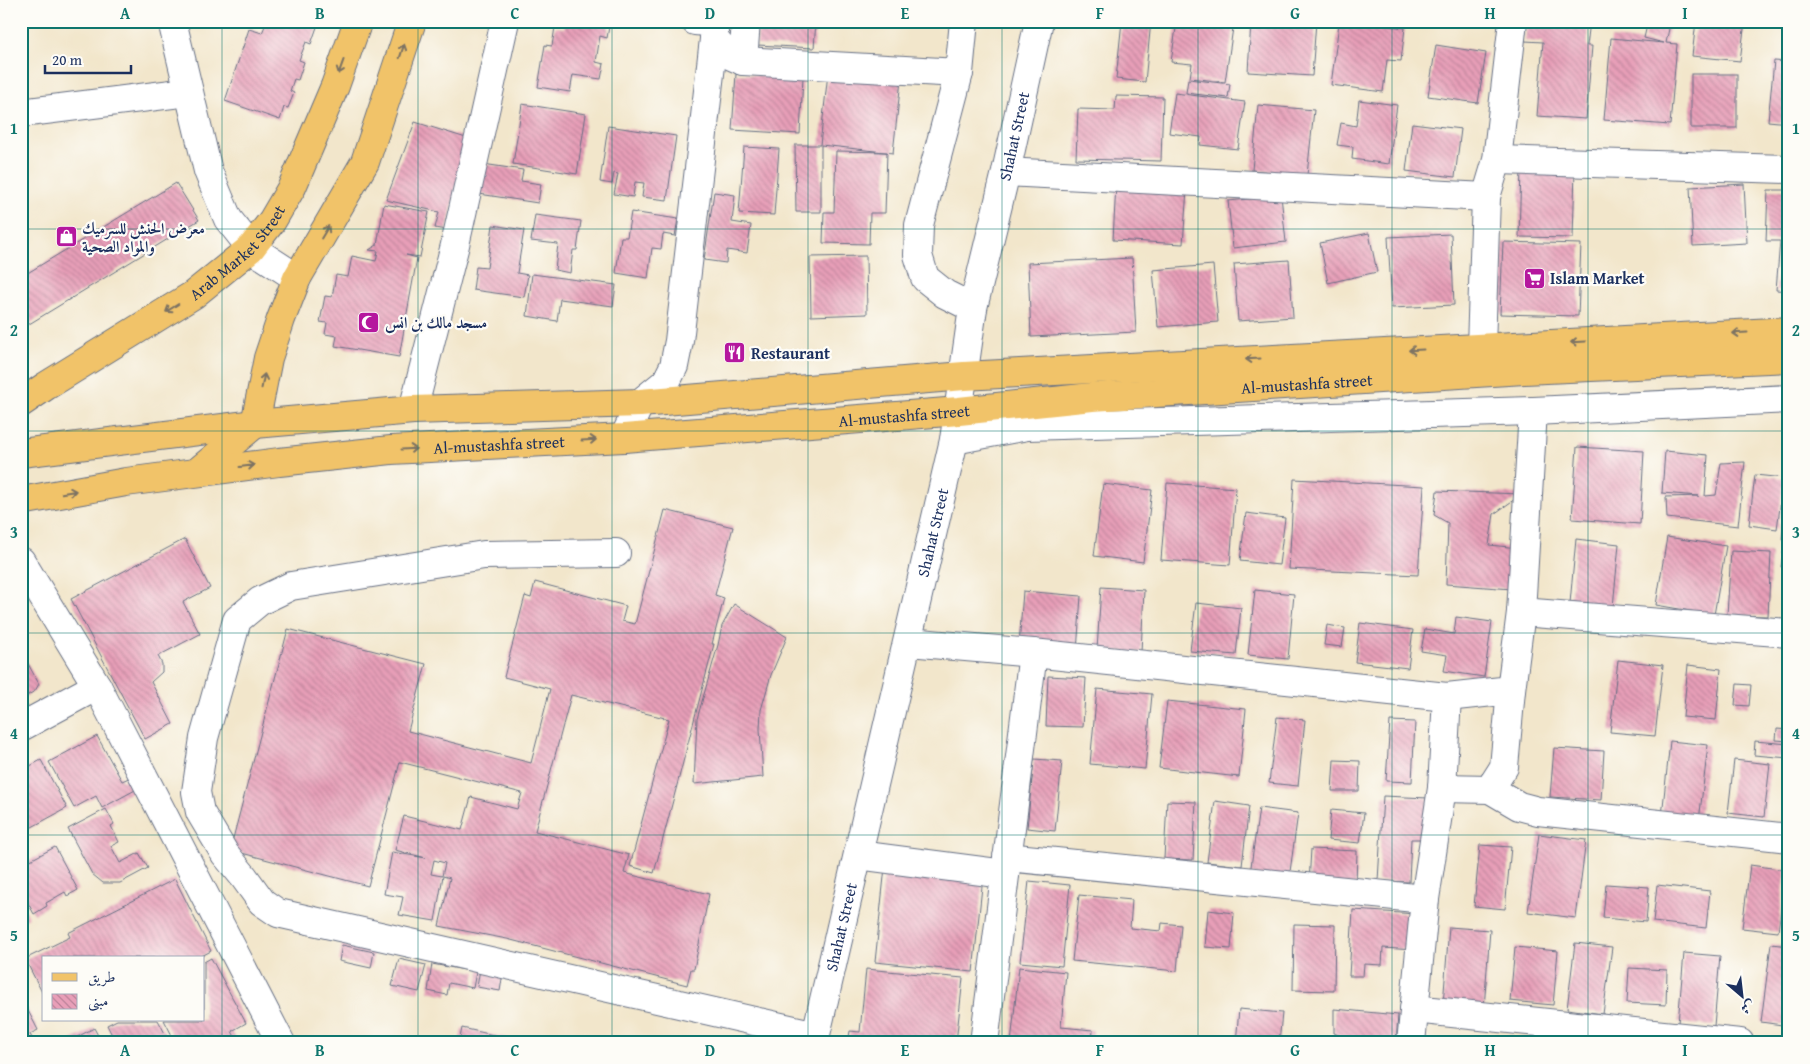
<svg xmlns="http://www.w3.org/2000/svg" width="1810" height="1064" viewBox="0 0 1810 1064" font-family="'Gentium Book Plus',Amiri,serif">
<defs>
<pattern id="building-back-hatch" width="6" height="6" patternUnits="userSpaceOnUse" patternTransform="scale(1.25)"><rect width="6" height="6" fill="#e89fb8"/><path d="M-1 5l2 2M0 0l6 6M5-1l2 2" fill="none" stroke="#bb8299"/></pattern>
</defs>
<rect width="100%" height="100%" fill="#fdfcf7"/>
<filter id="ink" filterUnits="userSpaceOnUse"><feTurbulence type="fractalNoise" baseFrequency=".02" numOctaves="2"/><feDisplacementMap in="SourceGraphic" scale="10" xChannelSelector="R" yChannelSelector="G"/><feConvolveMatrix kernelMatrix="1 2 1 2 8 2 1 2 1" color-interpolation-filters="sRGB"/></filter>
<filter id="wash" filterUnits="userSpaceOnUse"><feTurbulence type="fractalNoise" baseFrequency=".0096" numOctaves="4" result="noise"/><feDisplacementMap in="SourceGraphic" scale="20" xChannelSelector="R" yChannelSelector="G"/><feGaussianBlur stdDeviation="1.12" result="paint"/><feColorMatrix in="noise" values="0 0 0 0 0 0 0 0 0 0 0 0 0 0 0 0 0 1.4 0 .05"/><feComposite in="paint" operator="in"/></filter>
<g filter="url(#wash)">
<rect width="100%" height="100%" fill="#f2e6cb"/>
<g id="blocks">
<!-- building -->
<g fill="url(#building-back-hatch)" fill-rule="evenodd">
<polygon points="267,21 313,21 312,25 317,27 311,44 306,42 299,60 304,62 298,80 294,79 290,91 294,93 288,108 284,107 280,120 225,101 249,29 262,33"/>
<polygon points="566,21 610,21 607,38 600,36 596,62 604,64 601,79 573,75 570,92 538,87 545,45 552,46 555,27 564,28"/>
<polygon points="758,21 816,21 814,48 757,45"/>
<polygon points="1122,21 1151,21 1145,82 1116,79"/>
<polygon points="1177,21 1234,21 1225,82 1190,78 1192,64 1171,62"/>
<polygon points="1251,21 1316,21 1312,76 1248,72"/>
<polygon points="1351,21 1388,21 1387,26 1405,28 1401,61 1387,60 1383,92 1331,85 1339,23 1350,24"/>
<polygon points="1527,21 1590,21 1587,46 1592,46 1586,119 1537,116 1543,42 1525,41"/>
<polygon points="1648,21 1670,24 1666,43 1677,44 1670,125 1604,120 1611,38 1664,43 1644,38"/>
<polygon points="1696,21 1745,21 1740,61 1692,56"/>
<polygon points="1773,21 1785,21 1785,26 1773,25"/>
<polygon points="1436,45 1486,53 1478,103 1428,96"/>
<polygon points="1774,61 1789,62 1789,123 1768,121"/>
<polygon points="828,73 901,80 893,153 821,145 821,212 796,212 795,145 820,145"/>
<polygon points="736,74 803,77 800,134 732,130"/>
<rect x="1691" y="74" width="46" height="54"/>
<polygon points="1188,79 1230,84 1228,98 1186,93"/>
<polygon points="1175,93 1245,102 1238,149 1200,145 1201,137 1169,133"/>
<polygon points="1116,96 1163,97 1161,161 1076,159 1078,109 1115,110"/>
<polygon points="1359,100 1397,105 1389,164 1352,159 1353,147 1337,145 1341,123 1356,126"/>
<polygon points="522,104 586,114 577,174 513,164"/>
<polygon points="1258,105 1314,110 1307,175 1252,170"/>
<polygon points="415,122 466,138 447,230 435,228 439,212 386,200"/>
<polygon points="1412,123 1461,129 1455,177 1406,171"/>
<polygon points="608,126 676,136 667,200 642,197 644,183 635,182 633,197 614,194 618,174 614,173 612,184 600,182"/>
<polygon points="744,147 779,149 774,215 739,213"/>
<polygon points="836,151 887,152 885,213 870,213 869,244 823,243 824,212 834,212"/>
<polygon points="483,164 523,170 521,181 541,184 538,203 479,194"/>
<polygon points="1521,169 1575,170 1573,238 1519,237"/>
<polygon points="176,183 199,220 21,329 21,277"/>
<polygon points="1116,184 1187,189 1183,244 1113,240"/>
<polygon points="1744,184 1747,243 1693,246 1690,187"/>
<polygon points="1768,190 1789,190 1789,291 1776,290 1780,241 1766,241"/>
<polygon points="714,192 735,195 732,222 751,225 747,253 727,250 726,263 704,260"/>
<polygon points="1281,196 1286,242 1233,248 1228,201"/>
<polygon points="384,204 429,212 420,257 406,255 417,258 399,357 335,346 337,336 325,334 327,323 320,322 325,296 332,297 336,275 348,277 352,256 376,261 378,251 369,250 377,245"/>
<polygon points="631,212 678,219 675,236 663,234 661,249 652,248 648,278 616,273 621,237 627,237"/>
<polygon points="535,215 581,221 577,250 573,250 570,273 555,270 558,244 531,241"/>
<polygon points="493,225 524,230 517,273 528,275 524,297 473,290 476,267 487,268"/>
<polygon points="1369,233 1377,272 1328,283 1320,243"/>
<polygon points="1451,234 1454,305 1392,308 1388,237"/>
<polygon points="1503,242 1581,244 1578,316 1500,314"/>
<polygon points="866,256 867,314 811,316 810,257"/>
<polygon points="1132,258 1136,332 1031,337 1028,263"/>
<polygon points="1289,260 1293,317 1238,321 1234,264"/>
<polygon points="1213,265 1218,322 1158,327 1153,270"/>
<polygon points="532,274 616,285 613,306 560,299 557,321 527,316"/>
<polygon points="1577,447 1644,451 1640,524 1572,519"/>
<polygon points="1665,451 1708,455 1705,496 1716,495 1721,463 1745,462 1738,526 1667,518 1666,497 1699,496 1662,493"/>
<polygon points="1755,475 1784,478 1777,529 1749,525"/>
<polygon points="1294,479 1424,486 1418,575 1289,569"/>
<polygon points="1167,483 1236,488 1230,565 1161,560"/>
<polygon points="1103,484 1152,490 1143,562 1094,556"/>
<polygon points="1786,489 1789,489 1789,541 1782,540"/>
<polygon points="1437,491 1522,494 1494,514 1489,545 1519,548 1512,589 1446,584 1448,523 1434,515"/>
<path d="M665 510 733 527 715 595 724 598 712 644H714L654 873 630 866 669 719 571 695 535 831 629 855 624 873 709 894 694 969H691L687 985 507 939 439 926 450 878 443 876 435 921 399 915 403 897 384 894 392 852 426 858 395 850 404 816 462 830 471 797 517 809 522 793 400 762 368 886 230 850 288 629 426 664 408 731 531 763 550 689 504 677 525 596 531 598 535 582 626 606 622 621 635 624ZM434 860 445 863 442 876 431 874Z"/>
<polygon points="1246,513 1285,518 1279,565 1240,561"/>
<polygon points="1667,537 1726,546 1714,615 1656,605"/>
<polygon points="185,539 210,588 183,602 200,634 158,656 162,664 162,672 151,682 173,724 145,739 71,599"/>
<polygon points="1576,539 1619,544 1613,607 1570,603"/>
<polygon points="1784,548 1789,548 1789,568 1781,567"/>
<polygon points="1731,551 1771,553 1768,616 1727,615"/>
<polygon points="1101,587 1144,590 1141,652 1097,650"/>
<polygon points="1255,590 1294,594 1288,659 1248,655"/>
<polygon points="1023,591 1081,596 1077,651 1019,646"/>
<polygon points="1196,603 1241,608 1236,655 1190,651"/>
<polygon points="734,604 787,637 771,675 761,710 760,729 763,777 694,784 697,719 718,645 722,626"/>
<polygon points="1456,617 1492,622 1484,677 1444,671 1447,655 1421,651 1425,629 1454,634"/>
<polygon points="1360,623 1413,630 1408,668 1355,662"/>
<polygon points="1327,625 1345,628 1342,647 1324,645"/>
<polygon points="21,651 39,684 35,691 21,699"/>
<polygon points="1618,660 1663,665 1655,736 1610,732"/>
<polygon points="1688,665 1721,669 1716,720 1683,717"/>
<polygon points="1048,676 1086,678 1083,727 1046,726"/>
<polygon points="1737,684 1751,685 1749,706 1735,705"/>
<polygon points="1097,689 1152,694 1145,769 1090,764"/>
<polygon points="1167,701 1246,709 1239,777 1159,768"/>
<polygon points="1277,717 1305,720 1298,786 1269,783"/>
<polygon points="1390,721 1415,722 1412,782 1386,781"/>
<polygon points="1777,729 1789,730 1789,741 1776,740"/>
<polygon points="97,736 122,781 131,777 137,789 102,808 96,796 74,808 49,762"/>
<polygon points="1670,741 1708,745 1699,821 1662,816"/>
<polygon points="1755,741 1789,744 1789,758 1754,755"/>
<polygon points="1554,748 1604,751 1601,800 1550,797"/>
<polygon points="1034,759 1062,761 1055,831 1027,828"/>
<polygon points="41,760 67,808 21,833 21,771"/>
<polygon points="1334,760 1360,761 1359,791 1332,791"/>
<polygon points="1734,760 1770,764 1764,817 1728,813"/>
<polygon points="1383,796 1428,798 1426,839 1411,839 1409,882 1378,881"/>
<polygon points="1167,801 1196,802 1193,860 1164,859"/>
<polygon points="1215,801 1249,806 1242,866 1207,862"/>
<polygon points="1259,808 1298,813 1289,879 1250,874"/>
<polygon points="106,809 114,824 111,826 119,842 111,846 120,863 139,853 148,868 120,883 103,883 92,874 68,829"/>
<polygon points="1331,810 1364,813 1360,843 1328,840"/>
<polygon points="1539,834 1586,840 1576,918 1528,912"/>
<polygon points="1480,845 1511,847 1505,909 1474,906"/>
<polygon points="55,847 78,890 67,896 65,892 46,903 47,906 34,914 21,890 21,865"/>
<polygon points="1311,849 1357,851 1356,885 1309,883"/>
<polygon points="1750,865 1786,870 1778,932 1742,928"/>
<polygon points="885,867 983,877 973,972 875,962"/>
<polygon points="175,879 211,951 198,958 44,958 44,996 25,959 70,937 68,933"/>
<polygon points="1029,881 1070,885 1062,966 1020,962"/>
<polygon points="1606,884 1649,887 1646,922 1603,918"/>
<polygon points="1657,885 1710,891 1706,928 1653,922"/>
<polygon points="1079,895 1132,900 1130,928 1161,931 1162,923 1181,925 1177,971 1072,961"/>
<polygon points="21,902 29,917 21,921"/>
<polygon points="1208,910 1234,913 1231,949 1205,947"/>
<polygon points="1353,910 1417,914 1414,950 1383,948 1382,965 1364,964 1363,976 1349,976"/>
<polygon points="1294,924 1335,925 1334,991 1293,990"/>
<polygon points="1449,927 1490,930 1484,1008 1443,1005"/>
<polygon points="1575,943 1612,947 1603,1014 1567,1009"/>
<polygon points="1771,944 1789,946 1789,1026 1761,1022"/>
<polygon points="342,945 374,952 371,968 339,961"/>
<polygon points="1515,947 1558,951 1553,1005 1510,1001"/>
<polygon points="1684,953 1720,956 1714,1026 1678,1023"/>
<polygon points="211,958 246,1023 232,1031 238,1043 176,1043 164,1020 204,1020 204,962"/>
<polygon points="399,959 426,965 419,992 392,986"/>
<polygon points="432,964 476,972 473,988 449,983 447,995 428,991"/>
<polygon points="1019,967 1066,972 1061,1027 1093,1030 1092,1043 1011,1043"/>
<polygon points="1629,968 1667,970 1666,1005 1627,1003"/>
<polygon points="480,969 503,973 500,991 477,987"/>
<polygon points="866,969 963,978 956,1043 848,1043 850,1031 860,1032"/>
<polygon points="21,997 38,1030 30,1034 34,1043 21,1043"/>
<polygon points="1239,1009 1282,1013 1279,1043 1236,1043"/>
<polygon points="1334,1009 1398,1015 1396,1043 1353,1043 1353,1041 1334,1033"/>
<polygon points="117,1020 158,1020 170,1043 116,1043 107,1025"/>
<polygon points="94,1028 102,1043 66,1043"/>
<polygon points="462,1028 525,1042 525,1043 459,1043"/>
</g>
</g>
</g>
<g filter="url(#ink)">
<use href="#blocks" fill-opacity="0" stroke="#666f84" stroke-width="1"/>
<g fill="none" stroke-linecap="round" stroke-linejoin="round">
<defs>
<g id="minor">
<polyline points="172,21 208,171 228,219 251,248 297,278"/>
<polyline points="695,21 706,22 714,30 714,39 727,54 743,61 959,73"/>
<polyline points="964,21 959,73 919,225 918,255 925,278 945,294 973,308"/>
<polyline points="743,61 746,21"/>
<polyline points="21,113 188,92"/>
<polyline points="1497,160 1789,169"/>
<polyline points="1006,172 1486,197"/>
<polyline points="1481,347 1486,197 1497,160 1513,21"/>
<polyline points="413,410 455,245 505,21"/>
<polyline points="624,438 640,403 666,382 674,366 679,341 714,39"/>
<polyline points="954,440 1027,426 1533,411 1789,399"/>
<polyline points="616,553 484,555 291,586 260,601 237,620 204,738 196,792 200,812 225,854 244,877 262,902 278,913 816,1035"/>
<polyline points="21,561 97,686 281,1043"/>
<polyline points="1521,612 1789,633"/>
<polyline points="909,642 1033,653 1447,697 1511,690 1504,767 1490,789 1442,788"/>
<polyline points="1511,690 1521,612 1533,411"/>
<polyline points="21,727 97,686"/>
<polyline points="1490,789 1519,806 1538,811 1789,838"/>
<polyline points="858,855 1005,874"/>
<polyline points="1007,857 1425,899"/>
<polyline points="1414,1009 1740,1043"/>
<path id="s1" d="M814 1043 954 440 973 308 1006 172 1039 21"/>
<polyline points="984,1043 1033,653"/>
<polyline points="1411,1043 1425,899 1442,788 1447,697"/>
</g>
<g id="major">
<path id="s2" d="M21 403 46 386 193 295 251 248 272 221 292 187 335 86 358 21"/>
<polyline points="21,453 255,424 413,410 640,403 964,376 1789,331"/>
<polyline points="197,472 255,424 268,358 281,319 297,278 365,162 412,21"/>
<path id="s3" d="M21 501 126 482 279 462 391 450 624 438 959 411 1092 397 1524 370 1789 358"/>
</g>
</defs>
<!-- minor casing -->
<use href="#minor" stroke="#666f84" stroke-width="30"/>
<!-- major casing -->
<use href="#major" stroke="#666f84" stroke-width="30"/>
<!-- minor -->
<use href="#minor" stroke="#fff" stroke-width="28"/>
<!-- major -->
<use href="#major" stroke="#f1c369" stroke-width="28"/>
</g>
<!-- one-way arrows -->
<defs><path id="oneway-shaft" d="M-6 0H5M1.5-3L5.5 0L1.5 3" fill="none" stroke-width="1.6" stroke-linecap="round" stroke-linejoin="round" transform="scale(1.25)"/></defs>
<g stroke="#7b7263">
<use href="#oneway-shaft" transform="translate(402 51) rotate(-72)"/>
<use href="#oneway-shaft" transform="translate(341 67) rotate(110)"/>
<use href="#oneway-shaft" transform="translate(325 232) rotate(-59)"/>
<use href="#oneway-shaft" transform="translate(172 308) rotate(148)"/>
<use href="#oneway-shaft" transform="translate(1740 333) rotate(177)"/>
<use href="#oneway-shaft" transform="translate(1578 342) rotate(177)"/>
<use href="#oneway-shaft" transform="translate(1416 350) rotate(177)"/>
<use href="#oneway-shaft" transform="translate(1253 359) rotate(177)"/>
<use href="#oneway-shaft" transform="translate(263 381) rotate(-79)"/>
<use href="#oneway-shaft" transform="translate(589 440) rotate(-3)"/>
<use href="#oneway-shaft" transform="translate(409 449) rotate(-3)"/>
<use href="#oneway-shaft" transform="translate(247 466) rotate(-7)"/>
<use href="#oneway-shaft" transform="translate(69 492) rotate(-10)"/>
</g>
</g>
<!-- grid -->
<path fill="none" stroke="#0f766e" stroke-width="1" stroke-opacity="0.55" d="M222 21V1043M418 21V1043M612 21V1043M808 21V1043M1002 21V1043M1198 21V1043M1392 21V1043M1588 21V1043M21 229H1789M21 431H1789M21 633H1789M21 835H1789"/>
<!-- icons -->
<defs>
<symbol id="shop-square" viewBox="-11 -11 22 22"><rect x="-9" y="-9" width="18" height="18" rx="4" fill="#b5179e" stroke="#fdfcf7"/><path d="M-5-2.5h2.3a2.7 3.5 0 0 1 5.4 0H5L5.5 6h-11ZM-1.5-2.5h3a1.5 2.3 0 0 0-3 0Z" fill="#fff"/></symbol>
<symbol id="supermarket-square" viewBox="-11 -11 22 22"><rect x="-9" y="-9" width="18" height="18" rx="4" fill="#b5179e" stroke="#fdfcf7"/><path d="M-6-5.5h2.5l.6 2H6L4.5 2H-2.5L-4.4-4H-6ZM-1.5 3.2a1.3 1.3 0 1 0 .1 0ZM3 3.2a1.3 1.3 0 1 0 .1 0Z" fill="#fff"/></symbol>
<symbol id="mosque-square" viewBox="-11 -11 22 22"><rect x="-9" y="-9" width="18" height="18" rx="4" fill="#b5179e" stroke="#fdfcf7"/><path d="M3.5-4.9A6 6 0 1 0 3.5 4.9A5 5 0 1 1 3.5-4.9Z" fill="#fff"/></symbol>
<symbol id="restaurant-square" viewBox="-11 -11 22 22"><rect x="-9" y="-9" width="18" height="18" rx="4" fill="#b5179e" stroke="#fdfcf7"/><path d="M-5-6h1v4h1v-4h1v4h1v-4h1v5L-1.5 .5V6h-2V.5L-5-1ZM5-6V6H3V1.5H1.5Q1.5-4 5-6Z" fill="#fff"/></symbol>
</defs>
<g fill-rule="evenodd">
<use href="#shop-square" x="54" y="224" width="25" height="25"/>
<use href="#supermarket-square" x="1522" y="266" width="25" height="25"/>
<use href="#mosque-square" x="356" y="310" width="25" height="25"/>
<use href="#restaurant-square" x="722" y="340" width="25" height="25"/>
</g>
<g text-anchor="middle" stroke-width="4.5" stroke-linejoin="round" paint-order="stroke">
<!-- street labels -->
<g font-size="16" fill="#1b2f5e" stroke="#fdfcf7">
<text dy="6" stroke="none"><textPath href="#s1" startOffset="929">Shahat Street</textPath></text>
<text dy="6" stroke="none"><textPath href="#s2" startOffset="265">Arab Market Street</textPath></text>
<text dy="6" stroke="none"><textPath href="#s3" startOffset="1292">Al-mustashfa street</textPath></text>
<text dy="6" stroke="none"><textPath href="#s3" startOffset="888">Al-mustashfa street</textPath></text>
<text dy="6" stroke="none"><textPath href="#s3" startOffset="482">Al-mustashfa street</textPath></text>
<text dy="6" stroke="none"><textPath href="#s1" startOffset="524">Shahat Street</textPath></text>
<text dy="6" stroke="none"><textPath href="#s1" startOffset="119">Shahat Street</textPath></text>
</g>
<!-- poi labels -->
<g font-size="16" font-weight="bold" fill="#1b2f5e" stroke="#fdfcf7" text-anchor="start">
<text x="82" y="234">معرض الحنش للسرميك<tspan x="82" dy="18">والمواد الصحية</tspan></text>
<text x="1550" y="284">Islam Market</text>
<text x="385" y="328">مسجد مالك بن انس</text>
<text x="751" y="359">Restaurant</text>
</g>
</g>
<!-- margin -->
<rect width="1810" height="1064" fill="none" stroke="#fdfcf7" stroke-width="55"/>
<!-- legend -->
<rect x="42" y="956" width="162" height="65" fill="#fdfcf7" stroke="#a3aaba"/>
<rect x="52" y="973" width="25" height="8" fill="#f1c369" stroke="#a3aaba"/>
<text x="88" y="982" font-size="15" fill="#1b2f5e">طريق</text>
<rect x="52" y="994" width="25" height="15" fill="url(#building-back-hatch)" stroke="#a3aaba"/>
<text x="88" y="1006" font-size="15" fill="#1b2f5e">مبنى</text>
<!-- north arrow -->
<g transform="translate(1742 996) rotate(152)" stroke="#fdfcf7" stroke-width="4" paint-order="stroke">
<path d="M0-4L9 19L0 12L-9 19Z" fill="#1b2f5e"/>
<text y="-8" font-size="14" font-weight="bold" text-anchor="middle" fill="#1b2f5e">ش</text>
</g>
<!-- scale -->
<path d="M45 65v8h86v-8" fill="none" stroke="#1b2f5e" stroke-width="2.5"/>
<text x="52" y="65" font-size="15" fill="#1b2f5e" stroke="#fdfcf7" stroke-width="4" paint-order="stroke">20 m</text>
<rect x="28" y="28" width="1754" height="1008" fill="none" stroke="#0f766e" stroke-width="2"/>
<g font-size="16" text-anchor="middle" font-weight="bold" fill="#0f766e">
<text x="125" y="19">A</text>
<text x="320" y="19">B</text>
<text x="515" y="19">C</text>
<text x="710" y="19">D</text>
<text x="905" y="19">E</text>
<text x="1100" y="19">F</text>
<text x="1295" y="19">G</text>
<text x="1490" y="19">H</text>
<text x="1685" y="19">I</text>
<text x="14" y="134">1</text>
<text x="1796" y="134">1</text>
<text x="14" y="336">2</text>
<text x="1796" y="336">2</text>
<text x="14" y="538">3</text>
<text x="1796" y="538">3</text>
<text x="14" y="739">4</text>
<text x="1796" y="739">4</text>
<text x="14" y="941">5</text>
<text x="1796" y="941">5</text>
<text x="125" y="1056">A</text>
<text x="320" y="1056">B</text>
<text x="515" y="1056">C</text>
<text x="710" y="1056">D</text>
<text x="905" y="1056">E</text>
<text x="1100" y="1056">F</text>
<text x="1295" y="1056">G</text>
<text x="1490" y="1056">H</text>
<text x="1685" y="1056">I</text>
</g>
</svg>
